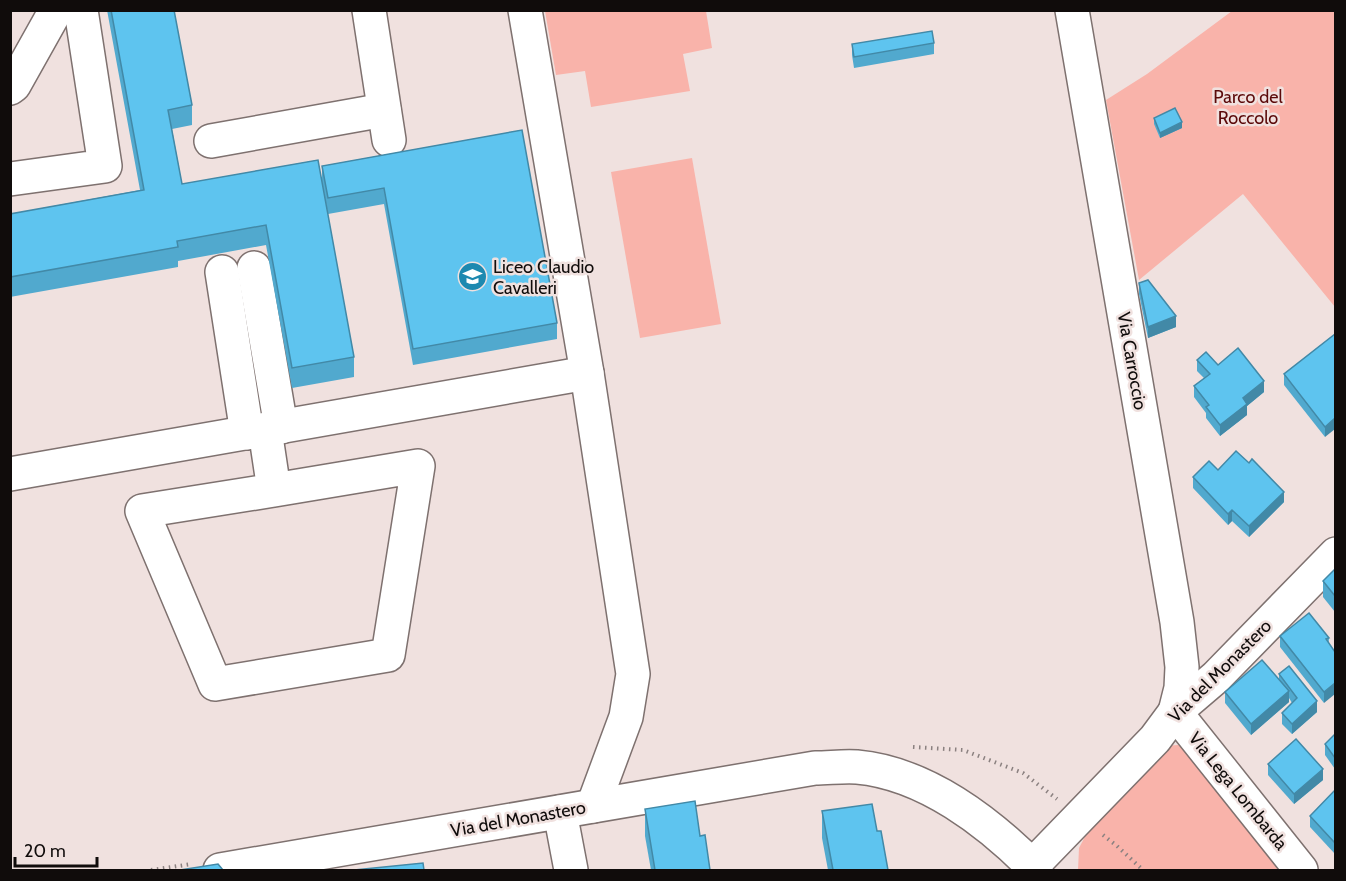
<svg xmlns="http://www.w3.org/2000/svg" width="1346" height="881" viewBox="0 0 1346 881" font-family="Cabin,sans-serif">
<rect width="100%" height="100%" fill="#f0e1df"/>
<!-- green -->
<g fill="#f9b3aa">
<polygon points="545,11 706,11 712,48 683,54 690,91 591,107 585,71 556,75"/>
<polygon points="1232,11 1335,11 1335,307 1243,194 1139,280 1106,100 1147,74"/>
<polygon points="692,158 721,324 640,338 611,172"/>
<polygon points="1178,745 1186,748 1289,870 1078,870 1079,848 1089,829 1163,746"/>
</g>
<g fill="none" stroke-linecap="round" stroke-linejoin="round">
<defs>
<g id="minor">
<polyline points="369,10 389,140"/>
<polyline points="525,10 587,373"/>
<polyline points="1072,10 1177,622 1182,667 1181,688 1175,712 1301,870"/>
<polyline points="10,88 14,85 56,10"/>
<polyline points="211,141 384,110"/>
<polyline points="10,179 105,166 81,10"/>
<polyline points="254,268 281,427"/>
<polyline points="222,272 247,433"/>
<polyline points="265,430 274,490 142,511 215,684 388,655 418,466 274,490"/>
<polyline points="10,474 587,373 633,674 626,717 593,806"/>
<polyline points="560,812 571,870"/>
<polyline points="1032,866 1155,739 1175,712 1216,677 1336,554"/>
<path d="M220 870 815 768C829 768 843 766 857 767 925 773 989 822 1036 870"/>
</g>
</defs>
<!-- minor casing -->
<use href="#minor" stroke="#7e716f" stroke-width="36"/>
<!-- path -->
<g stroke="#8b8180" stroke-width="4" stroke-dasharray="1.5 4.5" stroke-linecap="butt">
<polyline points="913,747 963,750 1023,773 1057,799"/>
<polyline points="1103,835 1117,846 1143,870"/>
<polyline points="151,870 192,864"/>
</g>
<!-- minor -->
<use href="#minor" stroke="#fff" stroke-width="33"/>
</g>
<!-- wall -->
<g fill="#51a9ce">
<polygon points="107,10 174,10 192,105 192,125 172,129 182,184 318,160 354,357 354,377 292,388 266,245 178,261 178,267 10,297 10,214 140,190"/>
<polygon points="934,43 934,54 854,68 852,55 852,44"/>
<polygon points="1154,118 1182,128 1160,138 1154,124"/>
<polygon points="522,130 557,323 557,339 413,365 384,204 328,214 322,182 322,166"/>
<polygon points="1139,283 1176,327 1148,338 1139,294"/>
<polygon points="1335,334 1325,437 1284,385 1284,374"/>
<polygon points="1197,360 1218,365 1264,392 1247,406 1247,415 1220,436 1206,418 1206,413 1194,397 1194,386 1204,378 1197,371"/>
<polygon points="1193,477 1284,502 1249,537 1232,521 1228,525 1193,488"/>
<polygon points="1335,569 1335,612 1323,597 1323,581"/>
<polygon points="1280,636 1329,638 1324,703 1280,647"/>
<polygon points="1279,674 1317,712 1292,734 1282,724 1282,713 1292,703 1289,698 1289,702 1251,735 1225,703 1225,692 1279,680"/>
<polygon points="1335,734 1335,769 1325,755 1325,744"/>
<polygon points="1268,764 1323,780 1294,804 1268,775"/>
<polygon points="1335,790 1335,854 1310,827 1310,816"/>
<polygon points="645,809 700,836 710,870 651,870 645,836"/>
<polygon points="822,811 877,831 888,870 828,870 822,838"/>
</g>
<!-- shaded-wall -->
<g fill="#4289a7">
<polygon points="1182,122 1182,128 1160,138 1160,133"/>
<polygon points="1176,316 1176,327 1148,338 1148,327"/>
<polygon points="1264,381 1264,392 1247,406 1247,415 1220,436 1220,425 1243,398"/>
<polygon points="1335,418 1335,429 1325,437 1325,427"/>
<polygon points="1284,492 1284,502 1249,537 1249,526"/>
<polygon points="1232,510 1232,521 1228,525 1228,514"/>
<polygon points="1335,683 1335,694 1324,703 1324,692"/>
<polygon points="1289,691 1289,702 1251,735 1251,724"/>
<polygon points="1317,701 1317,712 1292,734 1292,724"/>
<polygon points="1323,769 1323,780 1294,804 1294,794"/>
</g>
<!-- building -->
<g fill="#5ec4ef" stroke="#4289a7" stroke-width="1.5">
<polygon points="111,10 174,10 192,105 168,110 182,184 318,160 354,357 292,368 266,225 177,241 178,247 10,277 10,214 144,190"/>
<polygon points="932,31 934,43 854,57 852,44"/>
<polygon points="1175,108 1182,122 1160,133 1154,118"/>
<polygon points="522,130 557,323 413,349 384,188 328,198 322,166"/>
<polygon points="1148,280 1176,316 1148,327 1139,283"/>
<polygon points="1335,334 1335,418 1325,427 1284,374"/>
<polygon points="1238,348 1264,381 1243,398 1247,404 1220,425 1206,407 1209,405 1194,386 1210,374 1197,360 1206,352 1218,365"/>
<polygon points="1236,451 1249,463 1252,459 1284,492 1249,526 1232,510 1228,514 1193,477 1209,461 1218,470"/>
<polygon points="1335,569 1335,596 1323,581"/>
<polygon points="1309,613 1329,638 1326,639 1335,652 1335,683 1324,692 1280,636"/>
<polygon points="1262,660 1289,691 1251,724 1225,692"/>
<polygon points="1289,666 1317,701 1292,724 1282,713 1297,698 1279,674"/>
<polygon points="1335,734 1335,758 1325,744"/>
<polygon points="1296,739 1323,769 1294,794 1268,764"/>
<polygon points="1335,790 1335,843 1310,816"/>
<polygon points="695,801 700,836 705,835 710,870 655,870 645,809"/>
<polygon points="872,804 877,831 881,831 888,870 833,870 822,811"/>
<polygon points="423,863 424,870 354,870"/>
<polygon points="218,864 223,870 180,870"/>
</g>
<!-- icons -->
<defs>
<symbol id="school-disc" viewBox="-11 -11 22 22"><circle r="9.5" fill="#1d89b0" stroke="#f0e1df"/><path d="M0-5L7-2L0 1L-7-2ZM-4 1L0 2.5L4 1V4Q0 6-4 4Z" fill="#fff"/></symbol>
</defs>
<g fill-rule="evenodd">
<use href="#school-disc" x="456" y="260" width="33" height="33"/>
</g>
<g text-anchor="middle" stroke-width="5" stroke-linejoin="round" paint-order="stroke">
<!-- park labels -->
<g font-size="18" fill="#5c0a0a" stroke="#f0e1df">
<text x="1248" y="103">Parco del<tspan x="1248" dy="21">Roccolo</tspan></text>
</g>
<!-- poi labels -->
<g font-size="18" fill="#100c0b" stroke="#f0e1df" text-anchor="start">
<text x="493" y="273">Liceo Claudio<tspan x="493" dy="21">Cavalleri</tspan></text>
</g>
<!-- street labels -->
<g font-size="18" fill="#100c0b" stroke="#f0e1df">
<text transform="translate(1132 361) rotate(80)" y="6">Via Carroccio</text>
<text transform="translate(1220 671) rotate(-45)" y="6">Via del Monastero</text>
<text transform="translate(1238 791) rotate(51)" y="6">Via Lega Lombarda</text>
<text transform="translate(518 819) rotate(-10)" y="6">Via del Monastero</text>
</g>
</g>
<!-- border -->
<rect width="1346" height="881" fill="none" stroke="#100c0b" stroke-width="24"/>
<!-- scale -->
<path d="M15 857v9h82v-9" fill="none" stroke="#100c0b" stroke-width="3"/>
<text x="24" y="857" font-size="18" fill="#100c0b" stroke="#f0e1df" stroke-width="4.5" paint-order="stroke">20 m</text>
</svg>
